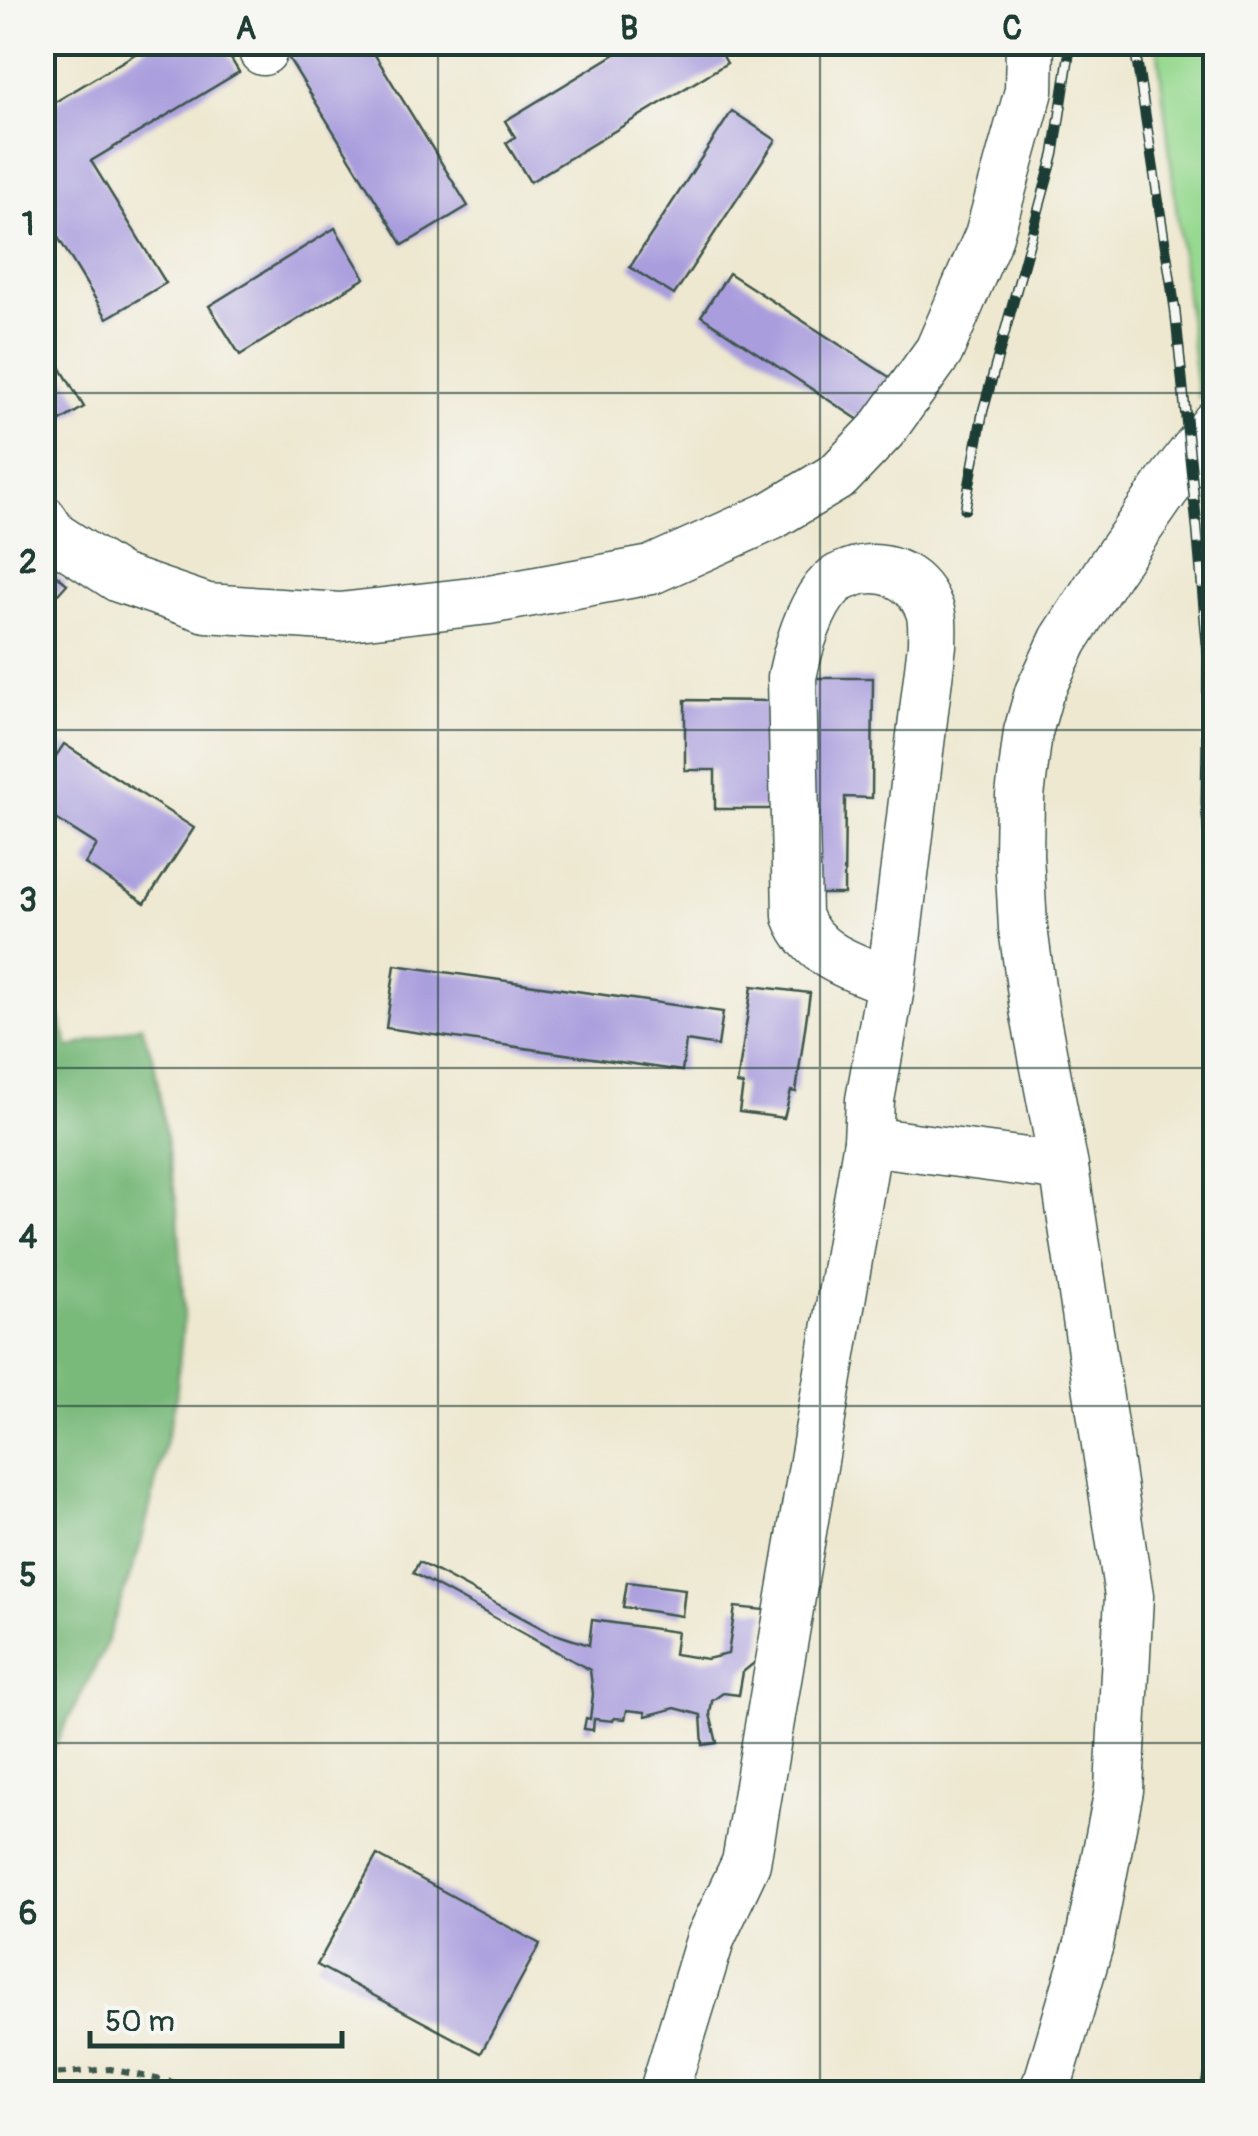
<svg xmlns="http://www.w3.org/2000/svg" width="1258" height="2136" viewBox="0 0 1258 2136" font-family="Pangolin,sans-serif">
<rect width="100%" height="100%" fill="#f6f6f2"/>
<filter id="ink" filterUnits="userSpaceOnUse"><feTurbulence type="fractalNoise" baseFrequency=".01" numOctaves="2"/><feDisplacementMap in="SourceGraphic" scale="20" xChannelSelector="R" yChannelSelector="G"/><feConvolveMatrix kernelMatrix="1 2 1 2 8 2 1 2 1" color-interpolation-filters="sRGB"/></filter>
<filter id="wash" filterUnits="userSpaceOnUse"><feTurbulence type="fractalNoise" baseFrequency=".0048" numOctaves="4" result="noise"/><feDisplacementMap in="SourceGraphic" scale="40" xChannelSelector="R" yChannelSelector="G"/><feGaussianBlur stdDeviation="2.25" result="paint"/><feColorMatrix in="noise" values="0 0 0 0 0 0 0 0 0 0 0 0 0 0 0 0 0 1.4 0 .05"/><feComposite in="paint" operator="in"/></filter>
<g filter="url(#wash)">
<rect width="100%" height="100%" fill="#eee8d0"/>
<!-- green -->
<polygon fill="#97d990" stroke="#5b8b62" stroke-width="2.5" points="1157,43 1215,43 1216,371 1198,397"/>
<!-- forest -->
<polygon fill="#79b97a" stroke="#4c7b57" stroke-width="2.5" points="42,964 69,1048 141,1025 154,1061 178,1214 184,1311 176,1398 141,1544 103,1652 43,1769"/>
<g id="blocks">
<!-- building -->
<g fill="#a99ddd">
<polygon points="155,42 221,42 239,72 91,161 166,283 107,318 42,211 42,110"/>
<polygon points="294,42 367,42 468,206 403,245 283,49"/>
<polygon points="635,42 715,42 727,63 530,182 506,143 515,137 505,121"/>
<polygon points="732,111 776,140 674,295 630,267"/>
<polygon points="335,228 365,278 240,355 209,306"/>
<polygon points="729,273 894,380 865,424 701,316"/>
<polygon points="50,350 84,407 45,430 42,426 42,354"/>
<polygon points="42,563 67,584 42,612"/>
<polygon points="812,678 873,678 872,798 845,797 844,894 810,894"/>
<polygon points="685,700 774,701 773,809 715,809 715,770 685,770"/>
<polygon points="64,744 194,828 145,903 85,864 97,845 42,810 42,777"/>
<polygon points="395,965 723,1012 718,1046 686,1041 682,1071 386,1028"/>
<polygon points="752,986 810,993 796,1092 791,1091 784,1118 739,1112 743,1085 737,1084"/>
<polygon points="419,1562 549,1632 589,1645 592,1620 677,1632 674,1654 707,1659 728,1654 735,1607 765,1610 759,1659 743,1672 739,1695 723,1693 712,1701 710,1714 717,1743 703,1745 701,1715 675,1708 646,1716 645,1712 627,1710 625,1719 614,1718 613,1721 594,1719 593,1730 584,1729 586,1718 590,1719 593,1694 590,1670 413,1573"/>
<polygon points="627,1582 685,1589 682,1616 623,1607"/>
<polygon points="377,1855 540,1944 481,2053 317,1965"/>
</g>
</g>
</g>
<g filter="url(#ink)">
<use href="#blocks" fill-opacity="0" stroke="#3e574b" stroke-width="2.5"/>
<g fill="none" stroke-linecap="round" stroke-linejoin="round">
<defs>
<g id="minor">
<polyline points="263,51 266,42"/>
<polyline points="42,518 54,536 119,578 207,608 340,617 489,600 651,570 771,516 838,476 882,430 939,351 989,235 1029,91 1030,42"/>
<polyline points="868,1141 1064,1167"/>
<path d="M663 2094 711 1937 746 1863 868 1141 870 1100 891 982 932 645C932 632 934 618 928 606 915 575 882 562 851 573 843 576 837 578 831 584 810 605 798 648 792 677L797 916C813 957 854 967 891 982"/>
<polyline points="1042,2094 1049,2079 1089,1944 1119,1790 1129,1596 1064,1167 1034,1009 1023,928 1019,854 1020,796 1028,732 1039,693 1064,640 1109,570 1166,488 1216,423"/>
</g>
</defs>
<!-- minor casing -->
<use href="#minor" stroke="#3e574b" stroke-width="51"/>
<!-- path -->
<polyline stroke="#3e574b" stroke-width="6" stroke-dasharray="8 8" stroke-linecap="butt" points="42,2075 110,2069 227,2094"/>
<!-- minor -->
<use href="#minor" stroke="#fff" stroke-width="48"/>
<defs>
<g id="rail">
<polyline points="1134,42 1175,309 1197,527 1208,656 1206,804 1216,927"/>
<polyline points="965,509 983,411 1054,154 1071,42"/>
<polyline points="1202,2094 1216,2056"/>
</g>
</defs>
<!-- rail casing -->
<use href="#rail" stroke="#1f3d34" stroke-width="11"/>
<!-- rail -->
<use href="#rail" stroke="#f6f6f2" stroke-width="8" stroke-dasharray="22" stroke-linecap="butt"/>
</g>
</g>
<!-- grid -->
<path fill="none" stroke="#1f3d34" stroke-width="2.5" stroke-opacity="0.55" d="M438 42V2094M820 42V2094M42 393H1216M42 730H1216M42 1068H1216M42 1406H1216M42 1743H1216"/>
<!-- margin -->
<rect width="1258" height="2136" fill="none" stroke="#f6f6f2" stroke-width="110"/>
<!-- scale -->
<path d="M90 2031v15h252v-15" fill="none" stroke="#1f3d34" stroke-width="5"/>
<text x="105" y="2031" font-size="30" fill="#1f3d34" stroke="#f6f6f2" stroke-width="8" paint-order="stroke">50 m</text>
<rect x="55" y="55" width="1148" height="2026" fill="none" stroke="#1f3d34" stroke-width="4"/>
<g font-size="32" text-anchor="middle" font-weight="bold" fill="#1f3d34">
<text x="246" y="39">A</text>
<text x="629" y="39">B</text>
<text x="1012" y="39">C</text>
<text x="28" y="235">1</text>
<text x="28" y="573">2</text>
<text x="28" y="911">3</text>
<text x="28" y="1248">4</text>
<text x="28" y="1586">5</text>
<text x="28" y="1924">6</text>
</g>
</svg>
